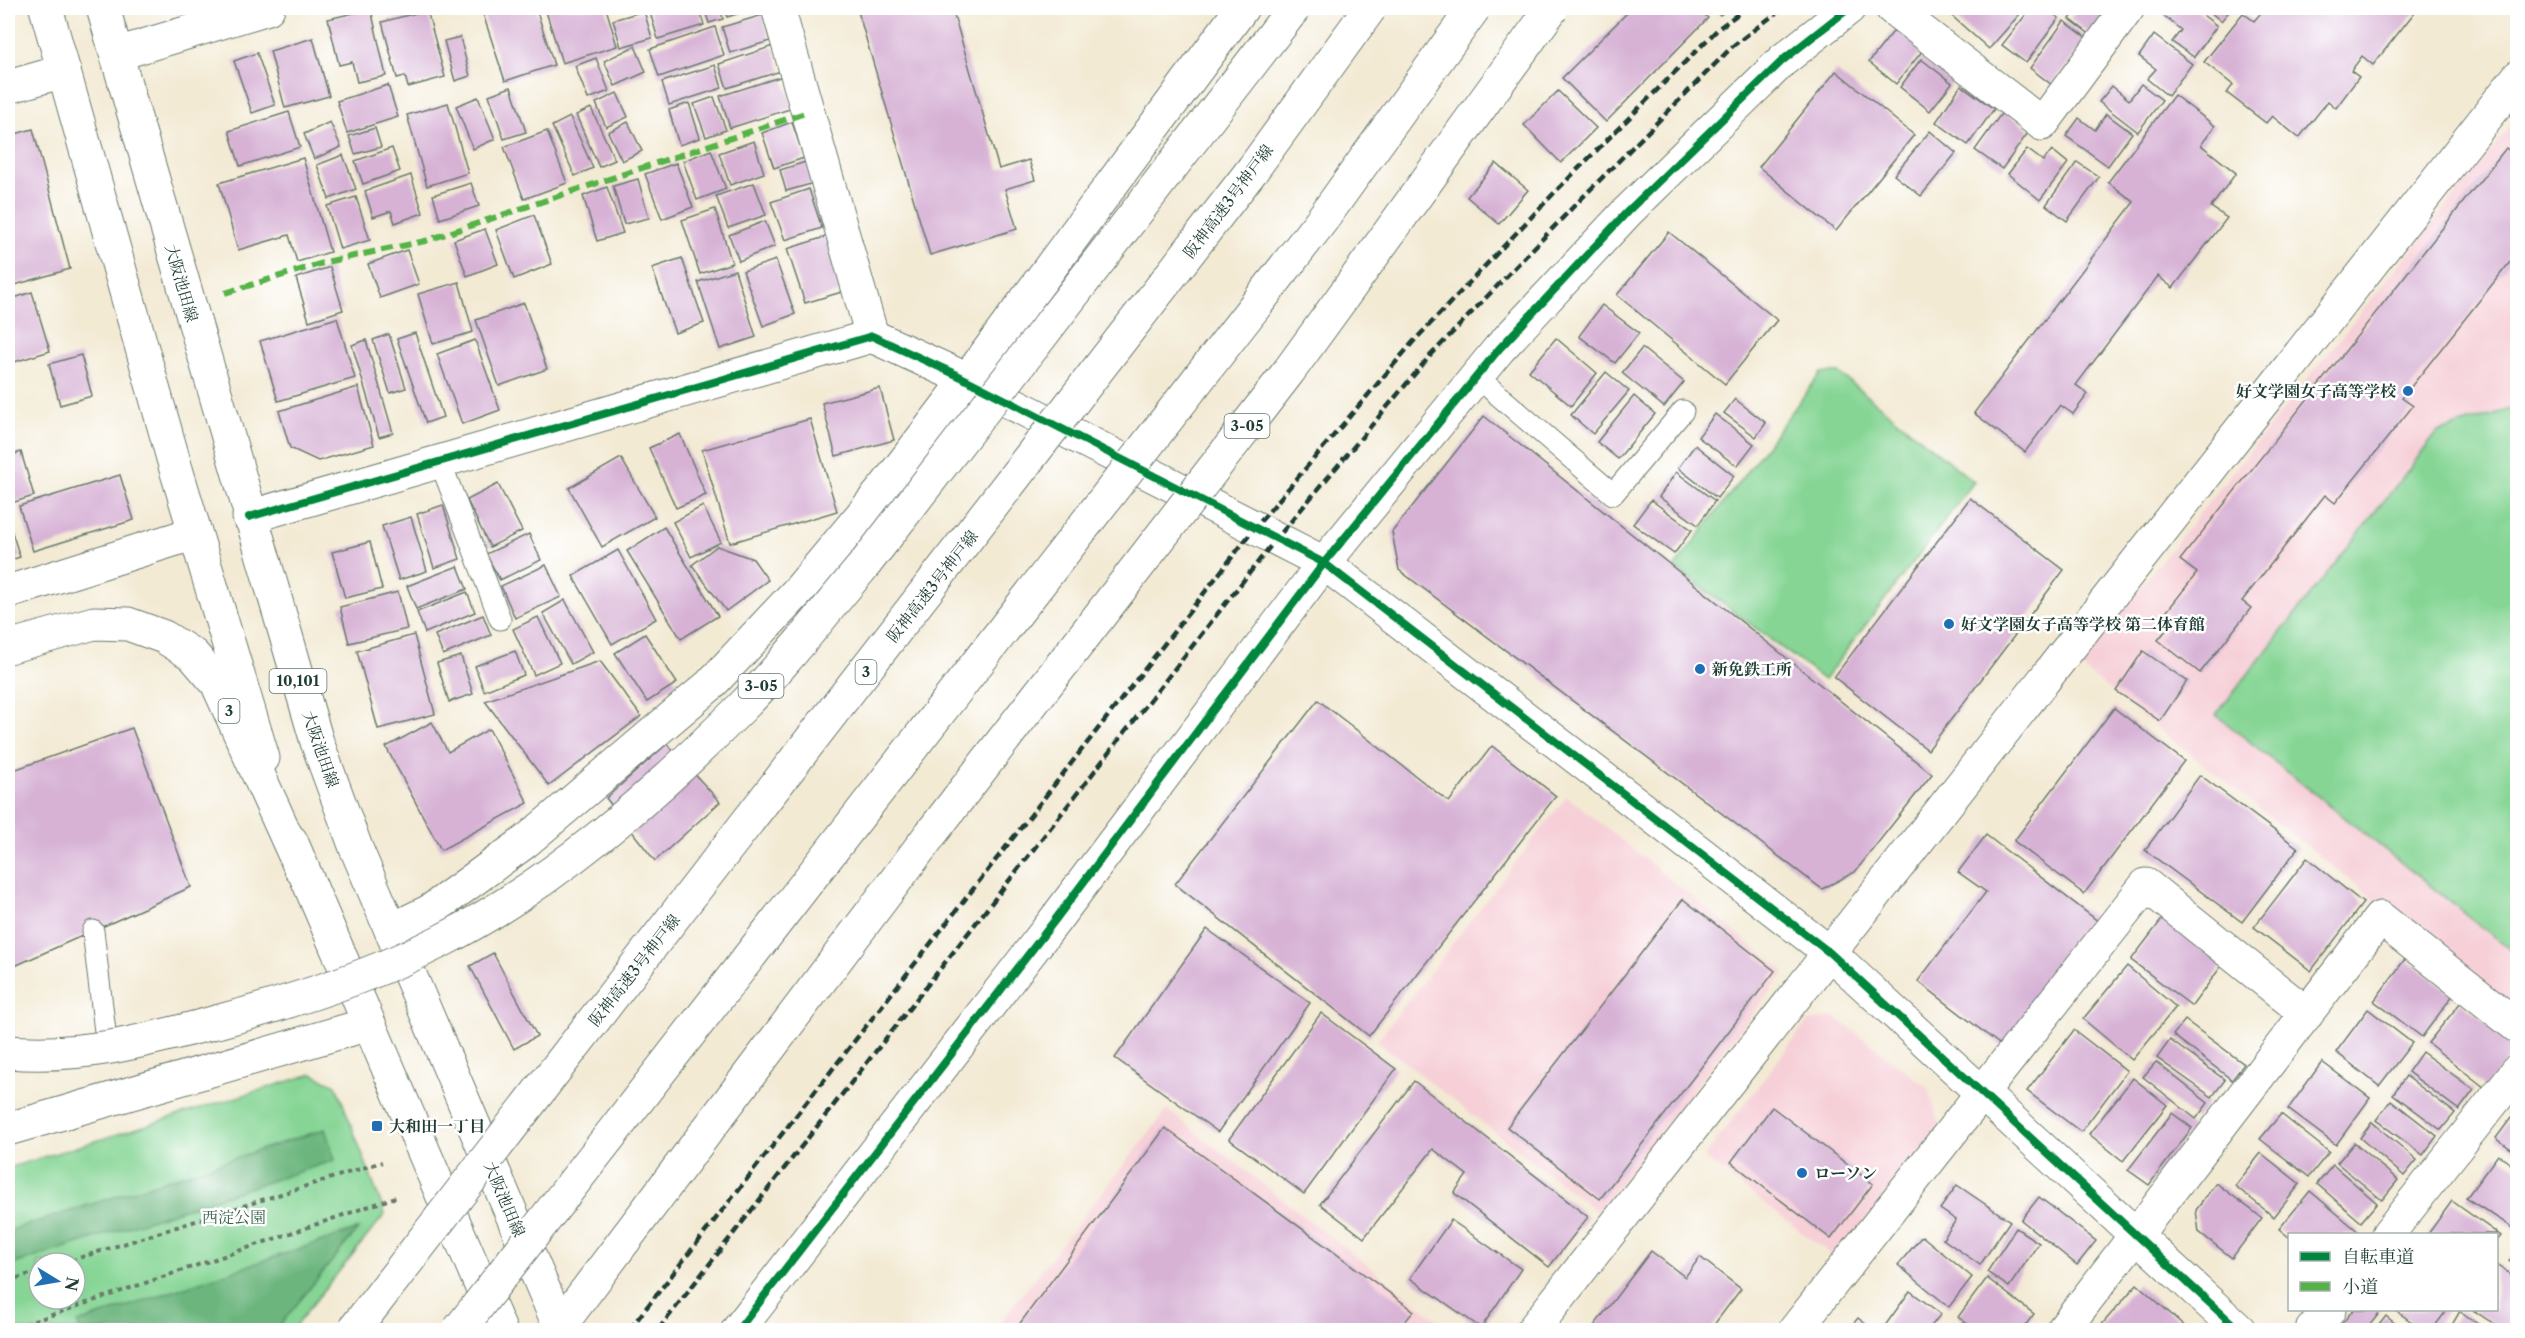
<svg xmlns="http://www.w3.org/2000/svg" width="2525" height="1338" viewBox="0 0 2525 1338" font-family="'Libre Caslon Text','Noto Serif JP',serif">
<rect width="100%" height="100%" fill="#fff"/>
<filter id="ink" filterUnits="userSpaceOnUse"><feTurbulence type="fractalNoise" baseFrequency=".0167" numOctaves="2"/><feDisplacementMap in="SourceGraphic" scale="12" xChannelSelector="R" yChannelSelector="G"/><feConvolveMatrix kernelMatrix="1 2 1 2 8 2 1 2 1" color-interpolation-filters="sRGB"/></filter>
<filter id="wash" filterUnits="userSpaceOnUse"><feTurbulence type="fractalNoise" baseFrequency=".008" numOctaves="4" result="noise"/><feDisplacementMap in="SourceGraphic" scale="24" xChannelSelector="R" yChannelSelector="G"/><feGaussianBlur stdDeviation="1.35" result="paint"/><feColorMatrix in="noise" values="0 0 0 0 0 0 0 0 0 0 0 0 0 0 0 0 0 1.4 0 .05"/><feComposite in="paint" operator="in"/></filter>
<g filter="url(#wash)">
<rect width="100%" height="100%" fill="#f3ead4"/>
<!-- built -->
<g fill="#f6cfd7">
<polygon points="2517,118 2517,1012 2078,665"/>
<polygon points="1567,796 1785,972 1598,1212 1377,1041"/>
<polygon points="1835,1017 1928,1088 1941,1127 1839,1261 1704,1157 1808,1021"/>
<polygon points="1167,1110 1451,1330 994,1330"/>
</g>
<!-- green -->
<g fill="#86d595" stroke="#528964" stroke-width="1.5" fill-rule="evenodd">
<polygon points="1821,373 1839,373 1974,482 1824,680 1675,567"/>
<polygon points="2517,407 2518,407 2517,955 2216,715 2438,432"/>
<path d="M312 1074 336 1085 385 1214 292 1330H8V1168ZM39 1263H75V1299H39Z"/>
</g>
<!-- forest -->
<g fill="#6cb67e" stroke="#467a59" stroke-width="1.5">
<polygon points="325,1129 335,1160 8,1266 8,1231"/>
<polygon points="358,1229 276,1330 80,1330 78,1323"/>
</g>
<g id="blocks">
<!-- building -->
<g fill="#d7b2d5">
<polygon points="481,8 536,8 554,65 505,81"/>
<polygon points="545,8 606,8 617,46 562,63"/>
<polygon points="653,8 699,8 704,25 658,39 649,9"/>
<polygon points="704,8 720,8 723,19 709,23"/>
<polygon points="724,8 756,8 727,17"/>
<polygon points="857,8 952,8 999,169 1029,160 1035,180 1005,189 1017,229 930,255"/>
<polygon points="1632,8 1697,8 1708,18 1606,122 1562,78"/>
<polygon points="1714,8 1729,8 1720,15"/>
<polygon points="1943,8 2010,8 2019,15 1989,49"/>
<polygon points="2031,8 2045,8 2059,18 2026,63 2002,45"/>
<polygon points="2078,8 2112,8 2091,35 2070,19"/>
<polygon points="2171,8 2194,8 2217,26 2194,57 2172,42 2181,30 2164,16"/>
<polygon points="2205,8 2232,8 2221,21"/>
<polygon points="2265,8 2418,8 2373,65 2362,56 2351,71 2359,77 2336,108 2328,101 2299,138 2272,116 2266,123 2227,93 2233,85 2204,62 2243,13 2254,21"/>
<polygon points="371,9 386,76 357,82 352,62 339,65 328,19"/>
<polygon points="427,10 445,77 408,87 405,76 397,78 382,22"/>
<polygon points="644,11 652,38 621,47 613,20"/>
<polygon points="763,15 770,41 730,53 722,27"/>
<polygon points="2064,21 2087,38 2052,85 2030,68"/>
<polygon points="715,27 724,55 659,77 650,49"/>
<polygon points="1896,28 1923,50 1896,84 1869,62"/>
<polygon points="2154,35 2192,64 2168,96 2147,79 2156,69 2139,56"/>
<polygon points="460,37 470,76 455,81 444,41"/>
<polygon points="313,38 329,96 285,108 270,51"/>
<polygon points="635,46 646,72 615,86 604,61"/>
<polygon points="773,46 781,71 727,88 719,64"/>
<polygon points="257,53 275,105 252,113 234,61"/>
<polygon points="596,58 609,91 588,99 575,66"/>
<polygon points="1921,59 1952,83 1930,111 1900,87"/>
<polygon points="715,65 722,88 669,105 662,82"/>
<polygon points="1836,71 1914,135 1836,231 1759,167"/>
<polygon points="783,76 793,108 730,128 720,96"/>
<polygon points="2141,84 2162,100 2138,132 2099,102 2112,86 2129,100"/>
<polygon points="388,85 398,117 347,133 337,101"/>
<polygon points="1961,85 1994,109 1968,145 1936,122"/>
<polygon points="511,87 526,132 504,139 489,95"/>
<polygon points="1558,91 1596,128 1561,163 1524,125"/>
<polygon points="617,93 628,117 606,127 596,103"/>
<polygon points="2174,95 2215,126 2201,145 2236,173 2211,207 2227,218 2173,288 2158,276 2076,385 2088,394 2073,414 2060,405 2025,452 1974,413 2134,202 2108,182"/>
<polygon points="478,97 495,139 473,149 456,106"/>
<polygon points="714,97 726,130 706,137 694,104"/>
<polygon points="448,103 468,173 427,186 407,115"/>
<polygon points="689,103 700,138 679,145 669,110"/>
<polygon points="591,108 615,160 599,167 576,115"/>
<polygon points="2003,111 2030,130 2002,169 1975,150"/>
<polygon points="289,112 300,147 240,166 229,131"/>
<polygon points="2106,114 2132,133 2108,166 2066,136 2079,118 2095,130"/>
<polygon points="570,117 593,168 575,176 552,126"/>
<polygon points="330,122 341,147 314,159 304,134"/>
<polygon points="628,122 642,151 622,161 608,132"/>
<polygon points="792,122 804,158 774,168 762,133"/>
<polygon points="375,128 381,147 355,154 349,136"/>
<polygon points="33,129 70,269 8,287 8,136"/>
<polygon points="547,131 567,183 524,199 504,147"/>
<polygon points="1930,131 1956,153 1921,196 1894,175"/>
<polygon points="754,141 764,173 730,185 719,153"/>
<polygon points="392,148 400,171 363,184 355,161"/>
<polygon points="2506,148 2518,157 2518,252 2402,398 2413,406 2335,503 2325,495 2242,601 2251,608 2200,673 2158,640 2176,618 2167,611 2197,573 2180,560"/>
<polygon points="2027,149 2043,161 2052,150 2068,163 2040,200 2008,174"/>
<polygon points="711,150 726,189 697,200 683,161"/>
<polygon points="343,155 356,189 329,199 317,165"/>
<polygon points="303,158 330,252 297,262 289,235 238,250 219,183"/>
<polygon points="812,160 818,182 786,191 780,170"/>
<polygon points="2077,162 2099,177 2067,221 2046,205"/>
<polygon points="676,163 693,207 662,219 645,174"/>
<polygon points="1496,163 1528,190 1499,224 1467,197"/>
<polygon points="411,175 423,213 395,223 391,211 373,217 365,191"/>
<polygon points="638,179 649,218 624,224 613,186"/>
<polygon points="471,183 479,206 440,219 433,195"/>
<polygon points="754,183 766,215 728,228 716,196"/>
<polygon points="607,187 623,233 597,241 583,196"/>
<polygon points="809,189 822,228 785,240 771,202"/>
<polygon points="356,197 370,240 340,249 327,206"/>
<polygon points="715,209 732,263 700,274 682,220"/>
<polygon points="534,215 552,264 514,279 496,230"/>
<polygon points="765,221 775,246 739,261 729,235"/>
<polygon points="485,229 498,264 467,276 454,240"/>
<polygon points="1669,232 1777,320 1725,384 1617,295"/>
<polygon points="828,236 845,291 805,303 787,249"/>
<polygon points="407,250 419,284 380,298 368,264"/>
<polygon points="682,258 704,323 675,333 652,268"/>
<polygon points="776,260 795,314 763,326 743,271"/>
<polygon points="330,267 343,310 309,321 296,278"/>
<polygon points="735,270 756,337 720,349 698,282"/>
<polygon points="459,282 473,332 433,344 418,294"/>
<polygon points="32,292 50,351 8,364 8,300"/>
<polygon points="524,303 547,369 499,386 476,320"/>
<polygon points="1602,305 1639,333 1615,363 1579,336"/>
<polygon points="337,318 355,378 278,401 260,341"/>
<polygon points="415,333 443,417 426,423 397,339"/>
<polygon points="389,334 406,388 390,393 373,340"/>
<polygon points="1556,338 1597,373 1571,406 1529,371"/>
<polygon points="366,340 393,433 379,437 352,345"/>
<polygon points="475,340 500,410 462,424 437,354"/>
<polygon points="1642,348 1684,382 1664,407 1622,373"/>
<polygon points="81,355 92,396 60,405 49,364"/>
<polygon points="1606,372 1629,391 1593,434 1571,415"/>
<polygon points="358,387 374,445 318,461 290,448 279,411"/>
<polygon points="880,388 894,440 836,456 822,403"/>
<polygon points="1634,396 1655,414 1618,459 1597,442"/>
<polygon points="1735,399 1766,423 1756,437 1724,413"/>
<polygon points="1715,414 1754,444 1737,466 1698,437"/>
<polygon points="1484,416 1932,774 1855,872 1822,889 1399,570 1392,532"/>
<polygon points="810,419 837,511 730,543 702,450"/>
<polygon points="680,434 706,495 676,508 649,448"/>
<polygon points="1695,445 1734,476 1717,498 1678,468"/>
<polygon points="21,452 34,496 8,504 8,456"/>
<polygon points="621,458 655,517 602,547 569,488"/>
<polygon points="1676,472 1715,501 1698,525 1659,497"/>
<polygon points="120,475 134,520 33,551 19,506"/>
<polygon points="498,484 522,531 490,547 467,500"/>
<polygon points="1970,498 2064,570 1928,750 1834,677"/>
<polygon points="1651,500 1692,530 1674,554 1633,524"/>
<polygon points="443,505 460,559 434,568 417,514"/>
<polygon points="703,506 721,542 691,557 673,522"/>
<polygon points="411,517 427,571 399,580 382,526"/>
<polygon points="8,520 20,557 8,561"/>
<polygon points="664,527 718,616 681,639 627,551"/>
<polygon points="529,534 541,560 500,580 486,554"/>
<polygon points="370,542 382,589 345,598 332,552"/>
<polygon points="717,546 753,559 768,580 726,611 692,565"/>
<polygon points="618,550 656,619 612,644 573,576"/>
<polygon points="546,565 561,597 515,618 501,586"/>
<polygon points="458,566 467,589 416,609 407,586"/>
<polygon points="398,592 407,629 349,643 340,607"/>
<polygon points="467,592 475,612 425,633 417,612"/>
<polygon points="565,600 593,652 571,664 543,613"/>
<polygon points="483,615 491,635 443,655 435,635"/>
<polygon points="538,617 560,663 534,675 513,629"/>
<polygon points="645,634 677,683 647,702 615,653"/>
<polygon points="414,635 435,714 378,729 357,651"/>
<polygon points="515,651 524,675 484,691 475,666"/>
<polygon points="2143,651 2187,681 2160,721 2116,691"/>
<polygon points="461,656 473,694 449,702 437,663"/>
<polygon points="600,661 641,716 549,786 485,701"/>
<polygon points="1318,700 1449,802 1492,746 1556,796 1369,1036 1175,884"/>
<polygon points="2114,708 2184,761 2084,894 2014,841"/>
<polygon points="432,722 448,752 489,729 528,803 441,850 386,747"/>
<polygon points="132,728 191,887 8,969 8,772"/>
<polygon points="667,744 720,802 655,861 606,798"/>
<polygon points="2200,775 2298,848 2242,922 2145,850"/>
<polygon points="1986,835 2099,922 2003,1047 1918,981 1986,892 1958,872"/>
<polygon points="2307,858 2363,903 2311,971 2254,927"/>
<polygon points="1683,899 1775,971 1600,1199 1507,1127"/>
<polygon points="2163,918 2223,964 2192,1006 2131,960"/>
<polygon points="1207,929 1310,1003 1218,1132 1115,1058"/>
<polygon points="493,953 537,1036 514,1049 470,966"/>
<polygon points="2405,959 2453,995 2422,1037 2374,1001"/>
<polygon points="2127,966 2176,1007 2132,1060 2083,1019"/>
<polygon points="2461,1002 2517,1047 2485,1088 2428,1043"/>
<polygon points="2368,1009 2412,1043 2379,1086 2336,1052"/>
<polygon points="1321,1013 1396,1069 1304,1194 1229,1139"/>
<polygon points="2185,1020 2244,1064 2232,1080 2173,1035"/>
<polygon points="2074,1030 2127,1071 2081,1132 2027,1091"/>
<polygon points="2170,1040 2225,1080 2212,1097 2157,1058"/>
<polygon points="2422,1052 2474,1090 2459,1110 2408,1072"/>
<polygon points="2156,1062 2208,1103 2196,1119 2143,1077"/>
<polygon points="2322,1062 2370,1098 2336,1145 2288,1109"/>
<polygon points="2406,1076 2455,1113 2441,1130 2393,1094"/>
<polygon points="2133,1078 2167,1105 2123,1161 2089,1134"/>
<polygon points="1414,1081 1588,1217 1549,1267 1454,1193 1467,1175 1433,1149 1364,1238 1320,1204"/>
<polygon points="2391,1100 2437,1136 2423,1155 2376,1120"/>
<polygon points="1772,1107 1873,1184 1831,1239 1731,1162"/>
<polygon points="2172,1113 2192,1128 2149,1185 2128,1170"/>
<polygon points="2281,1114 2329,1152 2309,1177 2260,1139"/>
<polygon points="2511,1118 2518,1122 2518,1154 2496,1138"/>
<polygon points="2372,1122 2417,1160 2404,1176 2360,1138"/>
<polygon points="1165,1128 1414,1311 1398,1330 1015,1330"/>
<polygon points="2354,1143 2398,1180 2382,1200 2337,1163"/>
<polygon points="2261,1153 2300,1184 2274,1217 2235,1186"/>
<polygon points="2498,1155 2518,1169 2518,1231 2466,1198"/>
<polygon points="2333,1165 2377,1203 2361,1222 2317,1184"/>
<polygon points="2216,1183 2262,1218 2232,1258 2199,1232 2196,1210"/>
<polygon points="1957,1185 2010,1221 1980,1265 1943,1239 1956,1220 1940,1209"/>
<polygon points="2310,1191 2360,1233 2359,1234 2290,1234 2290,1238 2279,1229"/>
<polygon points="2039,1197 2096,1241 2077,1265 2021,1220"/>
<polygon points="2452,1201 2501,1236 2496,1242 2496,1234 2428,1234"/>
<polygon points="1451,1220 1521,1269 1481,1328 1410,1278"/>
<polygon points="2016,1228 2039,1243 2009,1287 1987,1272"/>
<polygon points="1922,1236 1972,1277 1949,1307 1898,1265"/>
<polygon points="2518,1249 2518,1268 2509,1261"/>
<polygon points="1651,1251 1685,1277 1700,1257 1741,1289 1710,1330 1591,1330"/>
<polygon points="2496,1264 2518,1280 2516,1330 2503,1330 2473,1310 2496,1310"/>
<polygon points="1987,1278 2034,1314 2022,1330 1976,1330 1958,1317"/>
<polygon points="2137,1284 2189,1330 2097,1330"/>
<polygon points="1910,1291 1941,1314 1928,1330 1889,1330 1884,1327"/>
<polygon points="2353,1310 2377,1310 2380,1312 2366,1330 2337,1330"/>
<polygon points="2395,1310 2447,1310 2432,1330 2423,1330"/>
<polygon points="2460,1311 2486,1330 2449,1330"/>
<polygon points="2386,1316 2403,1330 2375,1330"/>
<polygon points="1858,1318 1873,1330 1848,1330"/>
</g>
</g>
</g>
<g filter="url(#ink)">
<use href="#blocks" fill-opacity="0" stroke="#697a6c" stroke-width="1.5"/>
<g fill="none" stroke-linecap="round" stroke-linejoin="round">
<defs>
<g id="service">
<polyline points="1476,376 1613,494 1683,411"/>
<polyline points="440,461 500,619"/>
<polyline points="93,931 107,1048"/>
</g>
<g id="minor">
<polyline points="778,8 872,336"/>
<polyline points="1892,8 2042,124 2128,8"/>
<polyline points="117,54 268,8"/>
<polyline points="8,87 64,71"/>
<polyline points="249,517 872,336 957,375 1324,563 1830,953 2239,1330"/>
<polyline points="8,592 195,533"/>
<polyline points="391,930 430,911 525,842 710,685 800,589 886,486 967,380 1242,8"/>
<polyline points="8,1129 369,1024"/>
<polyline points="2388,1234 2518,1070"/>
<polyline points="738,1330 1055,920 1324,563 1499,349 1627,212 1783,60 1849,8"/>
<polyline points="1533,1330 2518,77"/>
<polyline points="1795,1330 2146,885 2307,1014"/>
<polyline points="2063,1330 2380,918 2518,1027"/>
<polyline points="2312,1330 2329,1310"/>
</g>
<g id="primary">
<polyline points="46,8 176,469 263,758"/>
<polyline points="103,8 317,742 356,848 561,1330"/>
<polyline points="291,841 500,1330"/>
</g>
<g id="motorway">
<polyline points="8,647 94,623 128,624 164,637 193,655 217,683 301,869"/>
<polyline points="559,1327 930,835"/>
</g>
</defs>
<!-- service casing -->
<use href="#service" stroke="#697a6c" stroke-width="23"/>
<!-- minor casing -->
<use href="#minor" stroke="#697a6c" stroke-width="35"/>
<!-- primary casing -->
<use href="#primary" stroke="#697a6c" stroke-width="35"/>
<!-- motorway casing -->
<use href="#motorway" stroke="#697a6c" stroke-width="35"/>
<!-- path -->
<g stroke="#697a6c" stroke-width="4" stroke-dasharray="4.5 4.5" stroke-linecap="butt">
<polyline points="63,1263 382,1162"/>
<polyline points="8,1281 39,1271"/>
<polyline points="8,1330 399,1196"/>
</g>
<!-- service -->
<use href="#service" stroke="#fff" stroke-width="21"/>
<!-- minor -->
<use href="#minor" stroke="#fff" stroke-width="33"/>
<!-- primary -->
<use href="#primary" stroke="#fff" stroke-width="33"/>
<!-- motorway -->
<use href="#motorway" stroke="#fff" stroke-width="33"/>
<!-- rail -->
<g stroke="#1f3d34" stroke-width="4.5" stroke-dasharray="9 4.5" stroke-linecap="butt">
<polyline points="629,1330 1254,529 1413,342 1556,191 1719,28 1746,8"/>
<polyline points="658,1330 1272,544 1429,357 1573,207 1734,45 1783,8"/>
</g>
<defs>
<g id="motorway-bridge">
<polyline points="930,835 1289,371 1552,8"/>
<path d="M8 1052C85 1058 145 1041 220 1021 295 1001 372 976 441 941 553 884 653 796 741 708 785 664 824 612 865 564L1294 8"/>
<polyline points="354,1330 1253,169 1370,8"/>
<polyline points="459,1330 1321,221 1474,8"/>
</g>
</defs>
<!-- motorway-bridge casing -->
<use href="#motorway-bridge" stroke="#697a6c" stroke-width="35" stroke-linecap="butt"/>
<!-- motorway-bridge -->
<use href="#motorway-bridge" stroke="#fff" stroke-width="33"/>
<!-- quiet -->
<polyline stroke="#55b346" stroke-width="6" stroke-dasharray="12 6" stroke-linecap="butt" points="225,293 326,262 425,241 808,112"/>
<defs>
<g id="cycleway">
<polyline points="249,517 872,336 957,375 1324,563 1830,953 2239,1330"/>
<polyline points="738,1330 1055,920 1324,563 1499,349 1627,212 1783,60 1849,8"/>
</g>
</defs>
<!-- cycleway casing -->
<use href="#cycleway" stroke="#fff" stroke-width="11"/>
<!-- cycleway -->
<use href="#cycleway" stroke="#00873e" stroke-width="8"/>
</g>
</g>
<!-- markers -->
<g fill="#1f6fb2" stroke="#fff" stroke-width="2">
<circle cx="2408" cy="391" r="6"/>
<circle cx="1949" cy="624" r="6"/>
<circle cx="1700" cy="669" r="6"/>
<rect x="371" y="1120" width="12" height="12" rx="3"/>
<circle cx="1802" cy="1173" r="6"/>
</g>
<g text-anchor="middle" stroke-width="5" stroke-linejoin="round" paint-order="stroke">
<!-- shield labels -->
<g fill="#fff" stroke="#627771" stroke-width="1.5">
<rect x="1224.5" y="414" width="45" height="24" rx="4.5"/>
<rect x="855.5" y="660" width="21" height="24" rx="4.5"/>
<rect x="269.5" y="669" width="57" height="24" rx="4.5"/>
<rect x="738.5" y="674" width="45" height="24" rx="4.5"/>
<rect x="218.5" y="699" width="21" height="24" rx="4.5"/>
</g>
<g font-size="15" font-weight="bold" fill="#1f3d34">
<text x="1247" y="431">3-05</text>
<text x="866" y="677">3</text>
<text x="298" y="686">10,101</text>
<text x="761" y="691">3-05</text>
<text x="229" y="716">3</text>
</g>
<!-- street labels -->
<g font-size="16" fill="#1f3d34" stroke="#fff">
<text transform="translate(1228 201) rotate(-53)" y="6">阪神高速3号神戸線</text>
<text transform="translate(182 283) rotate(74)" y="6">大阪池田線</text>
<text transform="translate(932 586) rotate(-52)" y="6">阪神高速3号神戸線</text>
<text transform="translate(321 749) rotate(71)" y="6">大阪池田線</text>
<text transform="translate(634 970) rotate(-52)" y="6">阪神高速3号神戸線</text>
<text transform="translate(505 1199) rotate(67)" y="6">大阪池田線</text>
</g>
<!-- poi labels -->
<g font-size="16" font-weight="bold" fill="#1f3d34" stroke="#fff" text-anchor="start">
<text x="2396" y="397" text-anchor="end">好文学園女子高等学校</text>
<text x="1961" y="630">好文学園女子高等学校 第二体育館</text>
<text x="1712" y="675">新免鉄工所</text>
<text x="389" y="1132">大和田一丁目</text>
<text x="1814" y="1179">ローソン</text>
</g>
<!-- park labels -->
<g font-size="16" fill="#39634c" stroke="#fff">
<text x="234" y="1223">西淀公園</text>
</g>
</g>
<!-- margin -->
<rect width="2525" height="1338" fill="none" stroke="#fff" stroke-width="30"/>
<!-- legend -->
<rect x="2288" y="1233" width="210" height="78" fill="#ffffff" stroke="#a5b1ae" stroke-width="1.5"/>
<rect x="2300" y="1252" width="30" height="9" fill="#00873e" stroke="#a5b1ae" stroke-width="1.5"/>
<text x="2342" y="1263" font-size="18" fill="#1f3d34">自転車道</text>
<rect x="2300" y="1282" width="30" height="9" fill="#55b346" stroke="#a5b1ae" stroke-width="1.5"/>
<text x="2342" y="1293" font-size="18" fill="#1f3d34">小道</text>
<!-- north arrow -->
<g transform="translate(57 1281) rotate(101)"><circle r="28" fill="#ffffff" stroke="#a5b1ae" stroke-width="1.5"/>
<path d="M0-4.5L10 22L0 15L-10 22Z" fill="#1f6fb2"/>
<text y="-9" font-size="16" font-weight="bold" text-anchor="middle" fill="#1f3d34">N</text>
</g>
</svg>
